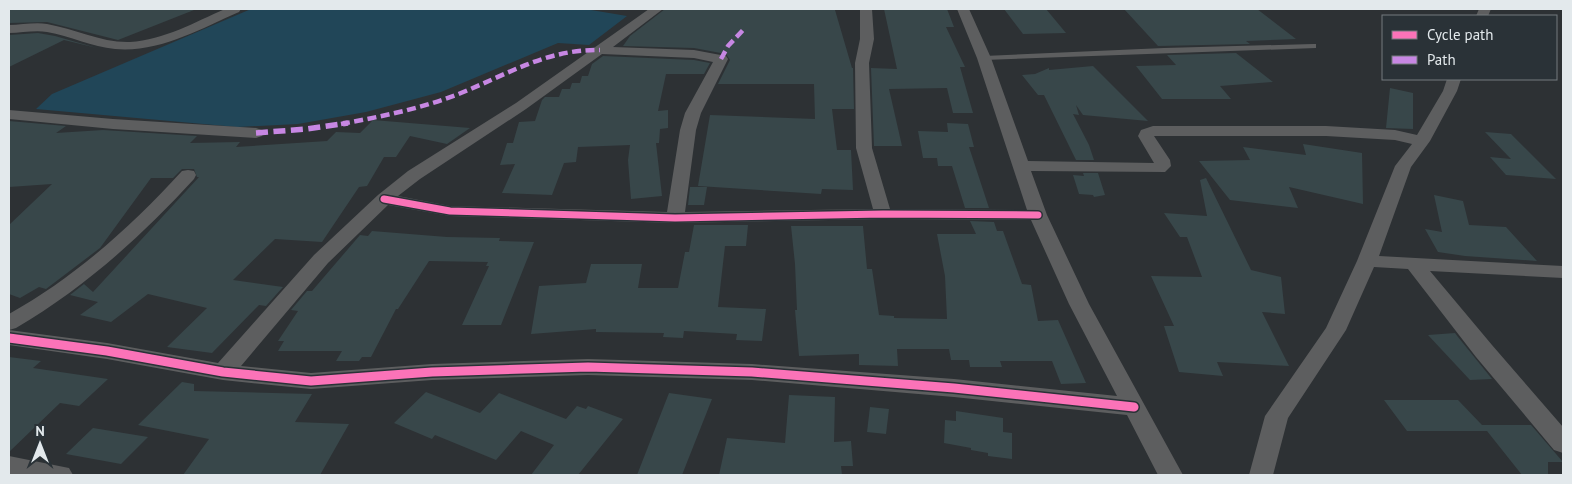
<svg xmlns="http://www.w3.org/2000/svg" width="1572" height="484" viewBox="0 0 1572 484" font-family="'PT Sans',sans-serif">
<rect width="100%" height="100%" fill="#2d3134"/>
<!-- green -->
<polygon fill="#214658" points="251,9 585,9 627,16 589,45 558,43 441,92 366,112 298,124 237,127 36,109 52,94"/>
<!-- building -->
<g fill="#38474a">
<polygon points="9,9 194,9 194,10 118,40 47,22 9,23"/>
<polygon points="665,9 835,10 852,68 853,68 854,109 832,109 837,150 851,150 853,190 822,189 821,194 698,186 710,115 815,119 814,84 718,84 730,60 726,54 694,48 623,46 630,36"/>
<polygon points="884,9 947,9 954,27 946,27 965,67 960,67 973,113 953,113 947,88 889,89 902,146 874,146 871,68 897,69"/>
<polygon points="1004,9 1046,9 1066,33 1023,34"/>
<polygon points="1124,9 1257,9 1296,39 1246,41 1250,44 1158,46"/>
<polygon points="38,33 55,36 97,48 64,40 9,67 9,35"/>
<polygon points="1236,53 1273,82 1220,86 1231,99 1162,99 1136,66 1176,65 1167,55"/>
<polygon points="603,56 694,60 710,63 704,74 666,74 658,111 668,110 668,128 660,129 659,143 656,143 662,196 631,199 628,160 630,145 578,147 576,162 564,163 552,195 502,193 515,164 500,165 507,143 513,143 519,122 535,121 542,100 545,97 559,97 562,89 570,89 572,83 580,83 582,76 588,76 592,64"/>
<polygon points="1093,66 1148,121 1083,115 1076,105 1079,115 1073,114 1089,145 1094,160 1076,160 1044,95 1038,95 1022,75 1035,74 1049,68 1049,70"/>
<polygon points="1390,88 1413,93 1413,129 1386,128"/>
<polygon points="373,120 470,128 447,144 410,136 396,157 384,157 367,186 359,187 322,242 275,239 233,280 283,287 266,306 259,305 212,353 167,347 207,308 148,294 111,322 80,315 98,302 70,295 84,284 93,292 199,177 197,177 194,169 182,169 173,178 151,178 100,248 46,289 39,287 20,298 9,294 9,225 52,184 9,187 9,121 66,126 56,133 103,130 197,136 190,143 240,142 236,147 327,141 336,132 360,133"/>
<polygon points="947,123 968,124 974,147 969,147 989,208 965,208 952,166 938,166 937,158 923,158 918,131 948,132"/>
<polygon points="1485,132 1511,134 1556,179 1506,175 1490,157 1511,159"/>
<polygon points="1303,144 1362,153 1363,204 1289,187 1298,208 1230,200 1199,161 1250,160 1243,147 1306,155"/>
<polygon points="1083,173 1098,173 1105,195 1094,197 1093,195 1079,194 1073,175 1084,176"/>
<polygon points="1206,178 1251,270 1281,277 1285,314 1262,312 1289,366 1217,362 1223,376 1179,372 1164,326 1174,326 1151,276 1202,277 1187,237 1180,237 1164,213 1207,216 1200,180"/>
<polygon points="690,187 707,187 704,205 688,205"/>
<polygon points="1434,195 1463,201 1469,225 1506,227 1537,261 1465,256 1438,252 1425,229 1442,232"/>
<polygon points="970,221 994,222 997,231 1003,231 1022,284 1031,285 1038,321 1058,320 1086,383 1061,384 1052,361 1000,361 1002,367 970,367 969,360 951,360 949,349 897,349 898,366 859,365 859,354 799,356 795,310 797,310 795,264 791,226 863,226 867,269 872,269 879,315 894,316 894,318 947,319 945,276 937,234 976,234"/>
<polygon points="694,225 748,225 746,246 725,246 718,307 766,309 762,341 736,340 737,334 684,331 683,338 663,337 664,333 596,332 596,329 531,334 539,286 586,283 591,264 642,264 638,288 678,288 685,252 689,252"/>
<polygon points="372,231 447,237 500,238 499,241 534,242 501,325 462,325 489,266 486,266 488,262 429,261 398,309 396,309 371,357 362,357 359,361 336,361 342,351 278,351 284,341 278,341 298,311 291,310 307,291 312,291 360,235 368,236"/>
<polygon points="1455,333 1458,337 1492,379 1470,380 1428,335"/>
<polygon points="9,357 41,361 33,368 108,379 79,406 60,403 9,452"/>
<polygon points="182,382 194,384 194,391 312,394 295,422 349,424 320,475 183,475 209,439 138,425"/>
<polygon points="426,392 480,413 499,393 566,419 577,406 586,409 588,406 623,419 578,475 531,475 554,445 521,431 496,460 435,435 432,439 394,423"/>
<polygon points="669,393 712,399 682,475 637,475"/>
<polygon points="789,395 835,397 834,442 851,441 853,466 841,466 842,475 719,475 727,438 785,443"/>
<polygon points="1384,400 1458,400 1482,425 1531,425 1563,462 1548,462 1548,475 1522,475 1487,431 1407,431"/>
<polygon points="870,407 889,409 886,434 867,432"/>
<polygon points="956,411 1003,418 1003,432 1012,433 1012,459 988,456 988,453 971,450 971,448 944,443 945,420 956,421"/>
<polygon points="93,428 148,437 121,464 66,454"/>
</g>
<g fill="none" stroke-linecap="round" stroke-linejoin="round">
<!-- lane -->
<polygon fill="#5d5e5f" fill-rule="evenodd" points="1313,44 1316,44 1316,48 984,60 980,58 984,56 1164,48"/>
<!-- street -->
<g fill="#5d5e5f" fill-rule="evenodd">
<path d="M225 9H241L239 12C200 29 159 53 115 49 92 47 70 36 47 32 35 30 21 33 9 33V25C21 25 35 22 47 24 75 29 102 43 130 42 164 40 195 22 225 9Z"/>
<path d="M649 9H663L613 47 694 50 726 56 728 59 701 113 696 130 685 212 873 209 856 148 855 63 860 39V9H872L874 39 869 63 872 148 890 209 1027 210 977 58 957 9H969L991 58 1028 161 1154 163 1138 136 1141 130 1153 126H1326L1395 130 1417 135 1443 91 1447 79H1461L1457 91 1430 141 1411 167 1379 256 1563 266V278L1430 271 1492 345 1563 427V453L1554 450 1476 357 1408 269 1374 267 1346 330 1288 418 1273 475H1249L1265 416 1326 328 1357 261 1395 166 1412 144 1395 140 1326 136H1154L1170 160 1171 166 1165 172 1031 171 1047 215 1089 304 1183 475H1158L1127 415 954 397 752 380 588 375 432 380 311 389 223 380 107 359 9 345V330L107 343 218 363 314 255 378 195 408 171 516 103ZM602 54 694 58 713 62 685 113 680 130 667 212 450 206 398 196 420 179 526 109ZM388 205 450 216 675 223 883 219 1031 220 1069 304 1117 396 954 379 752 364 588 359 432 364 311 373 241 366 328 263Z"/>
<polygon points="1479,9 1491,9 1488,16 1476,16"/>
<polygon points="9,110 113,119 256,128 262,130 264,133 262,136 256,138 113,129 9,119"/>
<path d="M188 170 194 171 196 175 194 179C141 237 84 288 16 328L9 330V314C75 277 131 227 182 171Z"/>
<polygon points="9,456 69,468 73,475 9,475"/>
</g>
<!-- quiet-far1 -->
<g stroke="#c787e3" stroke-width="4.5" stroke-dasharray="9 4.5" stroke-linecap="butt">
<polyline points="721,59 728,46 745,28"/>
<path d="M341 124C379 117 419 109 456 95 505 76 545 49 600 50"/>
</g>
<!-- quiet -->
<polyline stroke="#c787e3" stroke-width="5.5" stroke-dasharray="12 5.5" stroke-linecap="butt" points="256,133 306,129 348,123"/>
<defs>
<polyline id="cycleway-far1" points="384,199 450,211 675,218 883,214 1038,215"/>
<polyline id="cycleway" points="9,338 107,351 223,372 311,381 432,372 588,367 752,372 954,388 1134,407"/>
</defs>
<!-- cycleway-far1 casing -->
<use href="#cycleway-far1" stroke="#2a3237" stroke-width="10"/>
<!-- cycleway casing -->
<use href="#cycleway" stroke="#2a3237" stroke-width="12"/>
<!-- cycleway-far1 -->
<use href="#cycleway-far1" stroke="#fb73b8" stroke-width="7"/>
<!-- cycleway -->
<use href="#cycleway" stroke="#fb73b8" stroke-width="9"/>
</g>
<!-- border -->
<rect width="1572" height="484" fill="none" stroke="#e3e9ec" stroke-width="20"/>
<!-- legend -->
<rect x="1382" y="15" width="175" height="65" fill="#2a3237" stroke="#747b7f"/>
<rect x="1392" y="31" width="25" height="8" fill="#fb73b8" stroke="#747b7f"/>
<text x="1427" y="40" font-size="15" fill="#e3e9ec">Cycle path</text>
<rect x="1392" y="56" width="25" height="8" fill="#c787e3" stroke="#747b7f"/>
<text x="1427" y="65" font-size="15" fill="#e3e9ec">Path</text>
<!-- north arrow -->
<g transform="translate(40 444)" stroke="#2a3237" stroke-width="4" paint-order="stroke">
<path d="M0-4L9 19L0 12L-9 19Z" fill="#e3e9ec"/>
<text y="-8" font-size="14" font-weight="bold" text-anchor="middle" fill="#e3e9ec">N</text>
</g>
</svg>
